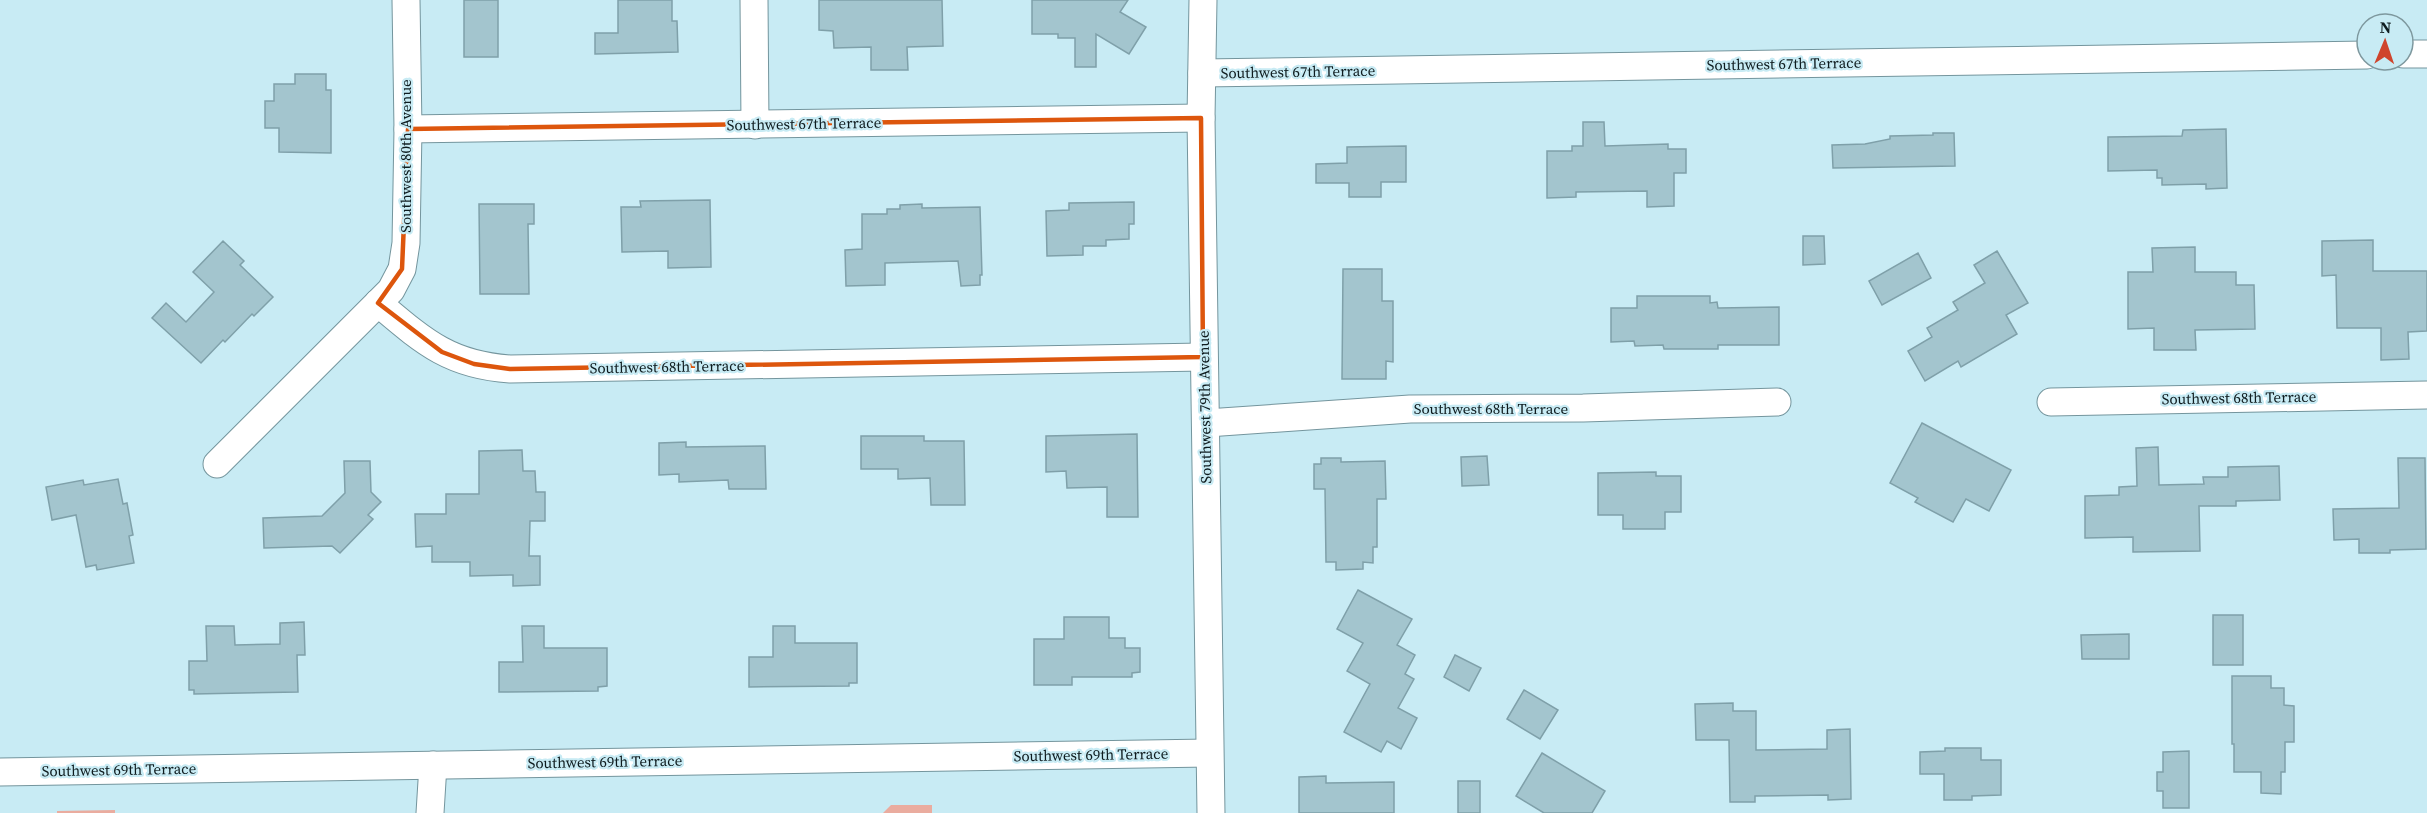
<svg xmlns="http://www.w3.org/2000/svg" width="2427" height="813" viewBox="0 0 2427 813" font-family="'Source Serif 4',serif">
<rect width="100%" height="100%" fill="#c8ebf4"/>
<!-- pitch -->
<g fill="#eaac9f">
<polygon points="891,805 932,805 932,813 883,813"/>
<polygon points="115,810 115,813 57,813 57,811"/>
</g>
<!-- building -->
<g fill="#a3c5ce" stroke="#7fa0a9" stroke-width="1.5">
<rect x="464" y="0" width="34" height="57"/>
<polygon points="618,0 672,0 672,21 677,21 678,52 595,54 595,33 618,33"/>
<polygon points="819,0 942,0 943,46 907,47 908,70 871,70 871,47 834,48 833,31 819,30"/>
<polygon points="1032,0 1128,0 1120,12 1146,27 1129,54 1096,34 1096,67 1075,67 1075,38 1058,38 1058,34 1032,34"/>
<polygon points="295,74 326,74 326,90 331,90 331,153 279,152 279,128 265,128 265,101 274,101 274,84 295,84"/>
<polygon points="1583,122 1604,122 1605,146 1668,144 1668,149 1686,149 1686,173 1674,173 1674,206 1647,207 1647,191 1576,192 1576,197 1547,198 1547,151 1572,151 1572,146 1583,146"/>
<polygon points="2226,129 2227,188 2206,189 2206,184 2162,185 2162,178 2157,178 2157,170 2108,171 2108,137 2182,136 2183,130"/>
<polygon points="1933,133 1954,133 1955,166 1833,168 1832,145 1865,144 1890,139 1890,136 1933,135"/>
<polygon points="1406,146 1406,182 1381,182 1381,197 1349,197 1349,183 1316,183 1316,164 1347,163 1347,147"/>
<polygon points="710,200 711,267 668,268 668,251 622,252 621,207 641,207 640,201"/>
<polygon points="1134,202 1134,224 1129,224 1129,239 1106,240 1106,246 1083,246 1083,255 1047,256 1046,211 1069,210 1069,203"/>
<polygon points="479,204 534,204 534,224 528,224 529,294 480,294"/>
<polygon points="922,204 922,208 980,207 982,275 980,275 980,285 961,286 958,261 885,263 885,285 846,286 845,250 862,249 862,214 887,214 887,209 900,209 900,205"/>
<polygon points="1803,236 1824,236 1825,264 1803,265"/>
<polygon points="2373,240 2373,271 2427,271 2427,331 2408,332 2409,359 2381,360 2381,328 2337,328 2336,275 2322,276 2322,241"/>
<polygon points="223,241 244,261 240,265 273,297 254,316 252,314 225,342 223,340 201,363 152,318 166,303 186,322 214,292 193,272"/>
<polygon points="2195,247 2195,272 2236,272 2236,285 2254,285 2255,329 2195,330 2196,350 2154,350 2154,328 2128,329 2128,272 2153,272 2152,248"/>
<polygon points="1997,251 2028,303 2006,315 2017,334 1961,367 1958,361 1925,381 1908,351 1932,337 1927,328 1958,310 1953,302 1985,283 1974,265"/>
<polygon points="1918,253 1931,278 1882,305 1869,281"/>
<polygon points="1343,269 1382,269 1382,301 1393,301 1393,362 1386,361 1386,379 1342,379"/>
<polygon points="1637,296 1710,296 1710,303 1717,302 1718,308 1779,307 1779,345 1718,345 1718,349 1664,349 1663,345 1635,346 1634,341 1611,342 1611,308 1637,308"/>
<polygon points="1922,423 2011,470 1989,511 1966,499 1953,522 1915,502 1918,498 1890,483"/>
<polygon points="1137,434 1138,517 1107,517 1107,487 1067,488 1066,471 1046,472 1046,436"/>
<polygon points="861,436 924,436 924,441 964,441 965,505 931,505 930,478 898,479 898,469 861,469"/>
<polygon points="686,442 686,447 765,446 766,489 729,489 728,480 679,482 679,474 659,475 659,443"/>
<polygon points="2158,447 2159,485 2204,484 2203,477 2228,477 2228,467 2279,466 2280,500 2236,501 2236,506 2199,506 2200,551 2133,552 2133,537 2085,538 2085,496 2119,495 2119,487 2137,486 2136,448"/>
<polygon points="522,450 523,471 535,471 536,492 545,492 545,521 530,521 529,556 540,556 540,585 513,586 513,575 470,576 470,562 432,562 432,546 416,547 415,514 446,514 446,494 479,494 479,451"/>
<polygon points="1487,456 1489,485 1462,486 1461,457"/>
<polygon points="1321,458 1341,458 1341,462 1385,461 1386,499 1377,499 1377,547 1373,547 1373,563 1363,562 1363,569 1336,570 1336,562 1326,562 1325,489 1314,489 1314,464 1321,464"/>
<polygon points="2398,458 2425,458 2426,549 2390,550 2390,553 2359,553 2359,539 2334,540 2333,509 2399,508"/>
<polygon points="344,461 370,461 371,492 381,502 368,515 373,519 340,553 332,546 264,548 263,518 322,516 345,493"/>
<polygon points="1656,472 1656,476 1681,476 1681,512 1665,512 1665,529 1623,529 1623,515 1598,515 1598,473"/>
<polygon points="118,479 123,504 127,503 133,535 129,536 134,563 97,570 96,565 86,567 76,515 52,520 46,487 83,480 84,485"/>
<polygon points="1358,590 1412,619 1397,645 1415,655 1405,674 1414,679 1398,708 1417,718 1401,749 1387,741 1381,752 1344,732 1370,684 1347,671 1363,643 1337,629"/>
<rect x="2213" y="615" width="30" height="50"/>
<polygon points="1064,617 1109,617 1109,638 1125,638 1125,648 1140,648 1140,672 1132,673 1132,677 1072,677 1072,685 1034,685 1034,639 1064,639"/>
<polygon points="304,622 305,655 297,655 298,692 194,694 194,690 189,690 189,661 207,661 206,626 234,626 235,645 280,644 280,623"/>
<polygon points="522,626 544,626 544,648 607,648 607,686 598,687 598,691 499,692 499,662 523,662"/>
<polygon points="773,626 795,626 795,643 857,643 857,683 849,683 849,686 749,687 749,657 773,657"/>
<polygon points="2129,634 2129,659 2082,659 2081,635"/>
<polygon points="1455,655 1481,668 1469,691 1444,677"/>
<polygon points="2232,676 2271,676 2271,688 2284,688 2284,705 2294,706 2294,742 2285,742 2285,772 2281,772 2281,794 2261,793 2261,772 2234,772 2234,744 2232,744"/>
<polygon points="1524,690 1558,710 1540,739 1507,719"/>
<polygon points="1733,703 1733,711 1756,711 1756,750 1827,749 1827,730 1850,729 1851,799 1828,800 1828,795 1755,796 1755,802 1730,802 1729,740 1696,740 1695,704"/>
<polygon points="1945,748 1981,748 1981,760 2001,760 2001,795 1972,796 1972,800 1944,800 1944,774 1920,774 1920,752 1945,751"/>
<polygon points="2189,751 2189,808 2163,808 2163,791 2157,791 2157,772 2163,772 2163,752"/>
<polygon points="1542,753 1605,791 1592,813 1544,813 1516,796"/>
<polygon points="1326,776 1326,783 1394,782 1394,813 1299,813 1299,777"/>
<rect x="1458" y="781" width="22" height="32"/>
</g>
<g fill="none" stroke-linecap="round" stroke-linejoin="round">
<defs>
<g id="minor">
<polyline points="754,0 755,125"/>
<polyline points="1203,0 1201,118 1211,813"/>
<polyline points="2403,54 2427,54"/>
<polyline points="1202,73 2367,55"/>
<polyline points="408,129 1201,118"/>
<path d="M378 303C423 341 449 365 510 369L1203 357"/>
<polyline points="2051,402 2427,395"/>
<polyline points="1207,423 1410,409 1583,408 1777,402"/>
<polyline points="217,464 391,290 402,269 406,243 408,129 406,0"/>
<polyline points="0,772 1209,753"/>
<polyline points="430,813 433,765"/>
</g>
</defs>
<!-- minor casing -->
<use href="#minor" stroke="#74959d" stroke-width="29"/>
<!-- minor -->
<use href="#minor" stroke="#fff" stroke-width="27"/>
</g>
<!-- marked area -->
<path fill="none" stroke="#dd560d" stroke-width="4.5" stroke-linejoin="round" d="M1201 118 1203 357 510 369 474 364 442 352 378 303 402 269 408 129Z"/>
<g text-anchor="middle" stroke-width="4.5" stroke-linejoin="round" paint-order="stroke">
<!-- street labels -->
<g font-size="15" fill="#0e1b1e" stroke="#c8ebf4">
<text transform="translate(1784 64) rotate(-1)" y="5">Southwest 67th Terrace</text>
<text transform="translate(1298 72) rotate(-1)" y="5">Southwest 67th Terrace</text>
<text transform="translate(804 124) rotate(-1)" y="5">Southwest 67th Terrace</text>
<text transform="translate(406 156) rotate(-90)" y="5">Southwest 80th Avenue</text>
<text transform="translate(667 367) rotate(-1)" y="5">Southwest 68th Terrace</text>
<text transform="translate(2239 398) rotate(-1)" y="5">Southwest 68th Terrace</text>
<text transform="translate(1205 407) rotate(-91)" y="5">Southwest 79th Avenue</text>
<text x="1491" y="414">Southwest 68th Terrace</text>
<text transform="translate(1091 755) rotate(-1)" y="5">Southwest 69th Terrace</text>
<text transform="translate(605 762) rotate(-1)" y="5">Southwest 69th Terrace</text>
<text transform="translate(119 770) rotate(-1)" y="5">Southwest 69th Terrace</text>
</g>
</g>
<!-- north arrow -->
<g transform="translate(2385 42) rotate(2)"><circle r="28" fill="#c8ebf4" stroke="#7e989e" stroke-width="1.5"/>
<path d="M0-4.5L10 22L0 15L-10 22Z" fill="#cf442c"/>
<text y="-9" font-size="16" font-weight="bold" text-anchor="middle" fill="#0e1b1e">N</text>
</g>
</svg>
